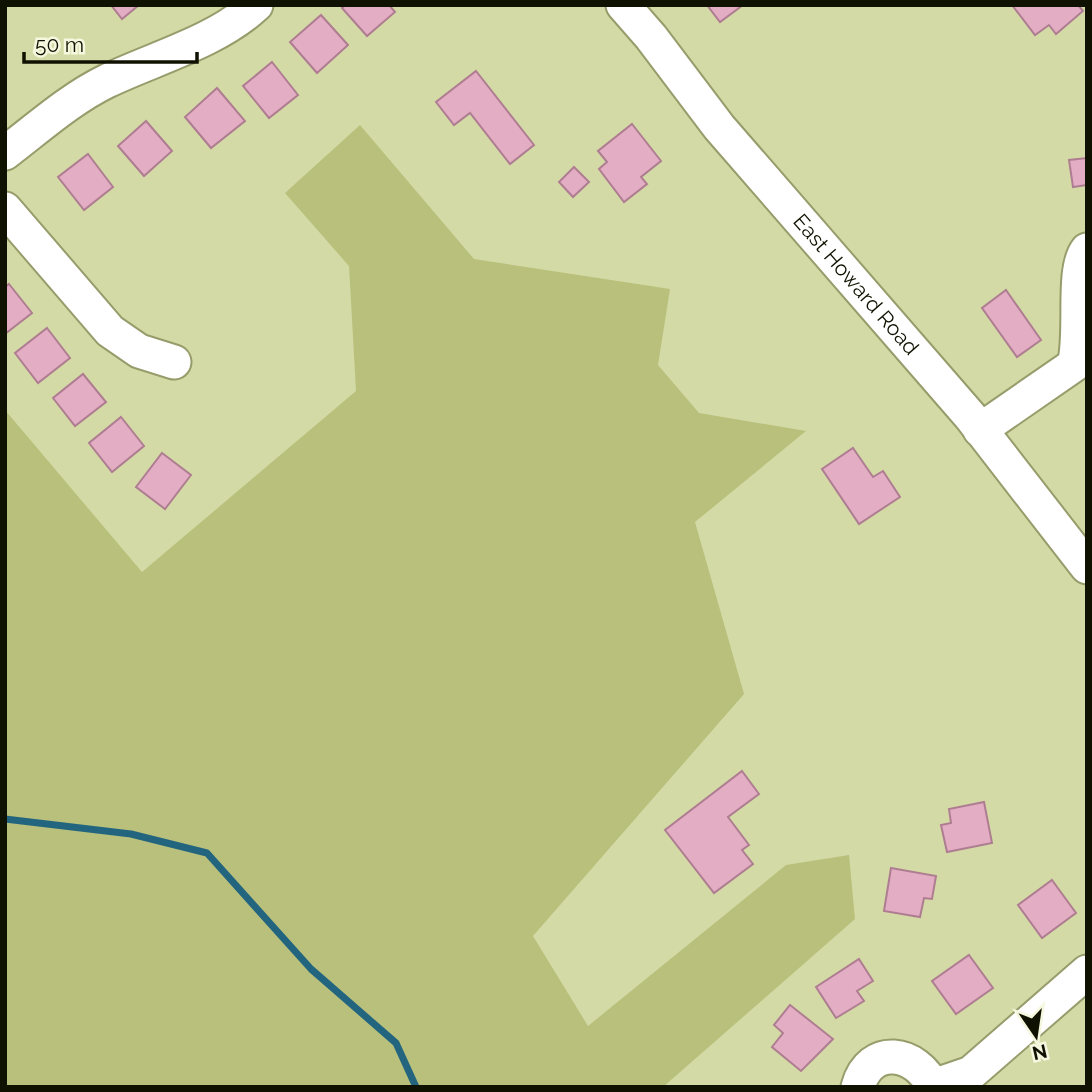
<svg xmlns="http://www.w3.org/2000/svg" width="1092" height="1092" viewBox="0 0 1092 1092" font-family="Raleway,sans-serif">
<rect width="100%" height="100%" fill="#d4daa6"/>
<!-- green -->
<polygon fill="#b9c07c" points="360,125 474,259 670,289 658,365 699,413 806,431 695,522 744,694 533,936 588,1026 786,865 849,855 855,919 663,1087 5,1087 5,410 142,572 356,391 349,266 285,193"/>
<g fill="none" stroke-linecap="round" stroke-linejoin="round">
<!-- stream -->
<polyline stroke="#23657e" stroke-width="7" points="5,819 131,834 207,853 311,969 396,1043 416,1087"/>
</g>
<!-- building -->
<g fill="#e3aec3" stroke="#af7d91" stroke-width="2">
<polygon points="111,5 139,5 122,19"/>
<polygon points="345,5 389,5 395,12 367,36 342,8"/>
<polygon points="707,5 743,5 720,22"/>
<polygon points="1012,5 1078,5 1083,11 1056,34 1049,25 1035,35"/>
<polygon points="321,15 348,45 317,73 290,42"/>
<polygon points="272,62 298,95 269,118 243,86"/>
<polygon points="476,71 534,145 510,164 470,113 454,125 436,102"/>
<polygon points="217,88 245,121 211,148 185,117"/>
<polygon points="146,121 172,151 144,176 118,146"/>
<polygon points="632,124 661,161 641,177 647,184 624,202 599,169 607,162 598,151"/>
<polygon points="88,154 113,187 84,210 58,177"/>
<polygon points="1087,158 1087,185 1073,187 1069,160"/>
<polygon points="574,167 589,182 573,197 559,182"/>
<polygon points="9,284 32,313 5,334 5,287"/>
<polygon points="1006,290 1041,340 1017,357 982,308"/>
<polygon points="47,328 70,358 38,383 15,353"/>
<polygon points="83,374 106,402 75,426 53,398"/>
<polygon points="121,417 144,446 112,472 89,443"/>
<polygon points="853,448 873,477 883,471 900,497 859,524 822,469"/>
<polygon points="162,453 191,475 165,509 136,487"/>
<polygon points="742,771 759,794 728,817 749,845 742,850 753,864 714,893 665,830"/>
<polygon points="984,802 992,843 947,852 941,825 951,823 949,809"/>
<polygon points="891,868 936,876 932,899 924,898 920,917 884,911"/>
<polygon points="1052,880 1076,913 1042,938 1018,905"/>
<polygon points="969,955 993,988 956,1014 932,981"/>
<polygon points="859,959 873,981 857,991 864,1001 836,1018 816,987"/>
<polygon points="790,1005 833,1039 801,1071 772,1047 783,1033 774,1025"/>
</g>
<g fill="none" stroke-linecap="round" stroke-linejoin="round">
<defs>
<g id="minor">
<path id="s1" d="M623 5 651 37 719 127 970 416 1087 567"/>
<path d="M5 153C38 128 70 99 107 81 155 58 216 42 256 5"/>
<polyline points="5,209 110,331 139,351 174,362"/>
<path d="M980 430 1074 365C1083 334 1071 270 1087 250"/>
<polyline points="933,1086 971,1073 1087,972"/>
<path d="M858 1087C870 1043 917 1051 933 1087"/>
</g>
</defs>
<!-- minor casing -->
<use href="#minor" stroke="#979c6b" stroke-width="37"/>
<!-- minor -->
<use href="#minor" stroke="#fff" stroke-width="33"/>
</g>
<g text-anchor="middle" stroke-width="7" stroke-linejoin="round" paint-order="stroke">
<!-- street labels -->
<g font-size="21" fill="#101201" stroke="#f5f8de">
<text dy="7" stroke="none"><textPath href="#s1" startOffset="364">East Howard Road</textPath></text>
</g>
</g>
<!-- border -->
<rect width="1092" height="1092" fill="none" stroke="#101201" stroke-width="14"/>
<!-- north arrow -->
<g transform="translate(1036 1036) rotate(167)" stroke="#f5f8de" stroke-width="5" paint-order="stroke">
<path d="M0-5L12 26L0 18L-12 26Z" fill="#101201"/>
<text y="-10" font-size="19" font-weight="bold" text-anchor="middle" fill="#101201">N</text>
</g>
<!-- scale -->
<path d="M24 52v10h173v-10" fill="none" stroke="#101201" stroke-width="3.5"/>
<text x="35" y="52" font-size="21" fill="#101201" stroke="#f5f8de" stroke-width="5" paint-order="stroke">50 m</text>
</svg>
